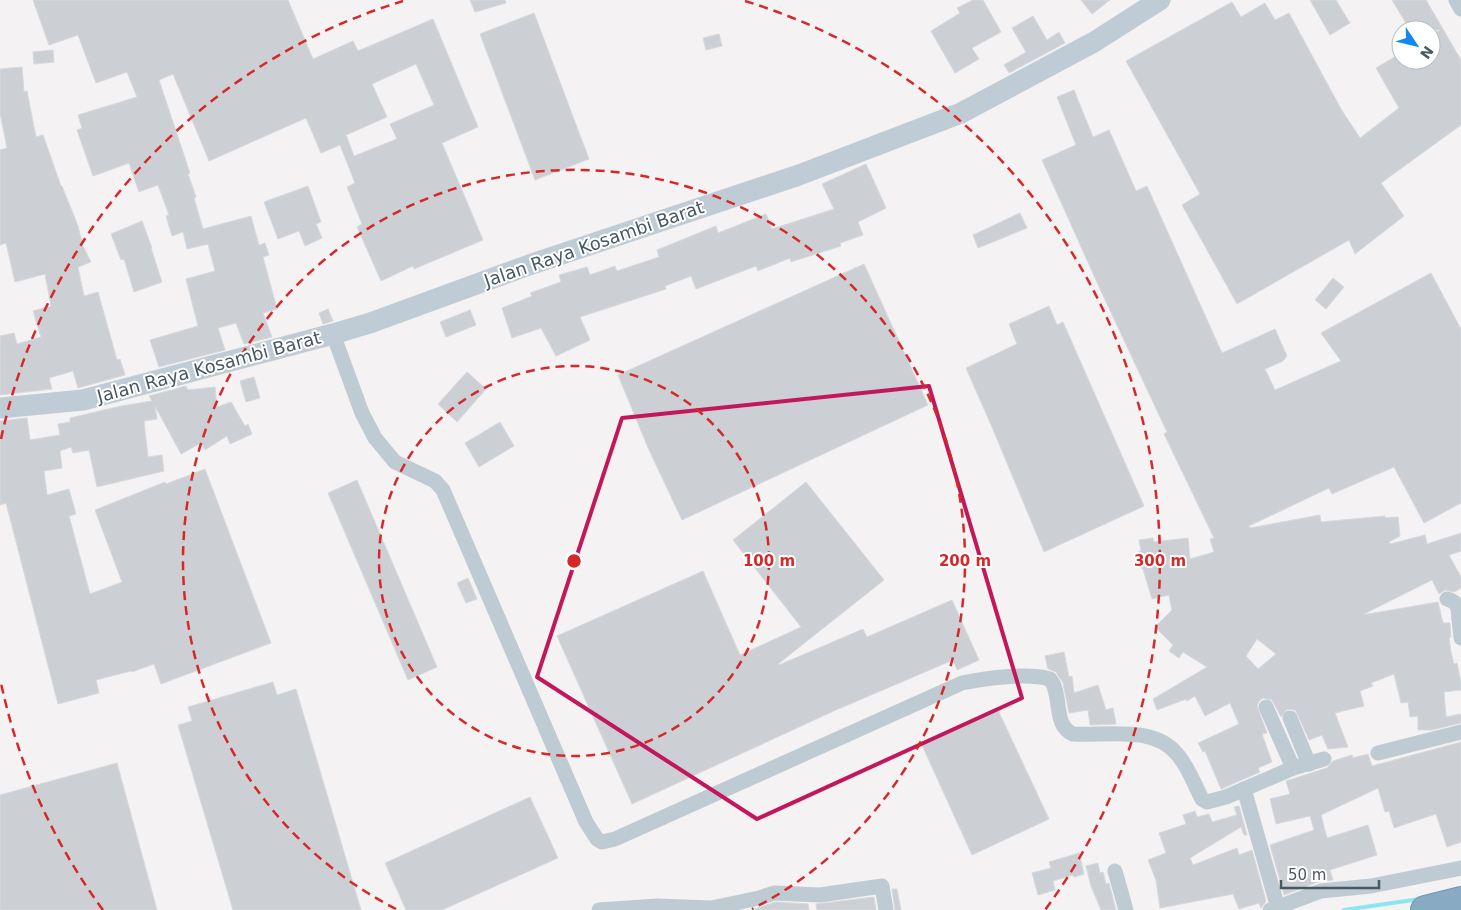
<svg xmlns="http://www.w3.org/2000/svg" width="1461" height="910" viewBox="0 0 1461 910" font-family="'DejaVu Sans',sans-serif">
<rect width="100%" height="100%" fill="#f4f2f2"/>
<g fill="none" stroke-linecap="round" stroke-linejoin="round">
<!-- stream -->
<polyline stroke="#8be6f1" stroke-width="4" points="1344,910 1420,899"/>
</g>
<!-- building -->
<g fill="#ccd0d4" stroke="#d6d9de" fill-rule="evenodd">
<path d="M33 0H288L313 59 353 41 358 51 433 19 478 127 442 143 483 240 414 269 413 266 381 281 357 227 362 224 347 187 355 183 340 145 321 153 306 118 209 161 173 74 159 80 190 173 188 174 196 197 194 198 203 229 251 216 259 245 265 243 269 255 263 257 277 309 263 313 272 337 244 344 236 323 218 328 225 350 159 367 150 340 198 326 186 279 215 271 208 244 187 249 183 232 172 236 166 216 169 215 158 185 139 192 129 163 93 176 77 130 82 128 78 115 137 97 127 72 96 83 78 35 49 45ZM416 64 434 105 390 124 397 139 354 156 346 135 387 117 372 84Z"/>
<polygon points="470,0 505,0 506,3 475,12"/>
<polygon points="973,0 983,0 1001,32 972,48 979,59 955,73 931,31 960,13 957,8"/>
<polygon points="1081,0 1110,0 1092,14"/>
<polygon points="1310,0 1336,0 1350,23 1330,35"/>
<polygon points="1392,0 1426,0 1461,60 1461,125 1381,183 1404,216 1355,254 1349,240 1237,304 1182,205 1200,194 1126,61 1232,2 1241,17 1265,3 1275,20 1289,13 1341,109 1360,138 1399,108 1376,68 1401,53 1401,60 1431,60 1431,36 1440,30 1410,30"/>
<polygon points="534,13 589,159 535,180 480,34"/>
<polygon points="1033,16 1047,40 1059,32 1065,43 1009,73 1004,65 1026,52 1012,28"/>
<polygon points="719,34 722,46 706,50 703,38"/>
<polygon points="53,50 54,62 34,64 33,52"/>
<polygon points="22,67 24,92 27,91 36,137 43,135 61,186 62,186 78,226 83,246 91,262 78,267 84,296 98,292 117,360 120,359 125,375 78,388 73,371 49,378 52,389 0,395 0,336 14,333 17,344 41,337 33,311 51,306 45,274 15,282 6,243 0,245 0,150 7,148 0,113 0,69"/>
<path d="M1074 90 1093 137 1109 130 1136 191 1147 186 1222 353 1275 329 1287 356 1283 361 1265 369 1275 390 1341 361 1321 333 1431 273 1461 329V503L1424 523 1394 467 1332 494 1329 488 1249 526 1250 528 1320 515 1321 522 1385 516V518L1398 517 1400 536 1389 542 1390 544 1425 535 1427 544 1461 533V551L1449 555 1461 577V588L1454 592 1445 590 1439 594 1432 580 1362 615 1438 602 1443 623H1450L1451 637 1449 638 1451 652 1454 664 1457 663 1461 682V690L1444 692 1446 717 1461 714V723L1432 730H1418V716L1410 717 1408 702 1401 703 1394 674 1371 683 1373 686 1360 691 1364 706 1335 713 1348 747 1328 749 1322 735 1309 740 1296 711 1291 709 1286 710 1281 717 1272 700 1263 698 1259 701 1257 706 1267 733 1262 734 1272 762 1258 768 1260 772 1221 789 1205 751 1203 752 1198 743 1239 724 1230 703 1205 716 1195 696 1187 701 1186 699 1157 710 1153 699 1207 667 1183 652 1179 658 1169 651 1173 645 1155 627 1172 610 1169 595 1152 599 1143 569H1142L1138 552 1141 551 1139 540 1153 538 1154 542 1188 538 1190 559 1214 552 1210 539 1214 538 1164 434 1167 432 1100 289 1042 160 1076 145 1057 97ZM1257 639 1276 654 1258 669 1246 656Z"/>
<polygon points="866,164 886,208 858,222 863,235 840,243 841,246 791,262 790,258 758,271 756,266 696,289 691,276 665,286 666,289 580,317 590,340 556,356 541,328 512,338 502,308 532,296 530,293 561,282 559,275 587,267 590,275 615,266 617,271 659,257 657,250 716,226 718,233 766,214 772,229 834,209 822,184"/>
<polygon points="308,186 321,222 316,224 322,238 305,246 299,231 278,239 264,202"/>
<polygon points="1020,213 1027,228 978,248 973,235"/>
<polygon points="142,221 152,248 151,248 162,282 134,292 124,259 121,260 111,234"/>
<polygon points="864,264 928,405 682,520 649,450 618,375"/>
<polygon points="1333,278 1344,287 1326,309 1315,300"/>
<polygon points="1049,306 1057,325 1063,322 1144,506 1044,552 992,427 966,368 1017,344 1009,324"/>
<polygon points="328,309 333,321 323,324 319,313"/>
<polygon points="470,310 476,325 446,337 440,322"/>
<polygon points="467,372 486,389 457,422 438,404"/>
<polygon points="254,377 260,398 246,402 240,381"/>
<polygon points="186,386 188,390 215,387 217,407 231,402 245,426 248,424 252,434 230,444 227,436 205,450 201,443 181,454 155,406 157,419 144,421 148,457 162,455 164,471 97,487 89,450 73,453 71,447 60,451 62,468 44,471 47,495 69,489 76,514 69,516 90,594 122,582 95,510 165,482 166,484 205,469 271,643 161,684 154,664 132,672 131,671 96,680 99,693 58,704 6,503 0,505 0,421 27,418 30,440 60,435 58,424 70,422 70,418 121,406 152,401 149,396"/>
<polygon points="500,422 514,446 479,467 465,443"/>
<polygon points="357,480 437,667 408,680 328,493"/>
<polygon points="806,482 884,580 778,664 779,665 863,629 867,637 952,600 979,660 957,670 953,660 836,710 632,804 557,636 703,571 740,655 801,627 733,540"/>
<polygon points="468,578 477,599 466,603 457,583"/>
<polygon points="1064,652 1069,677 1072,676 1074,693 1098,685 1106,710 1113,708 1116,724 1090,725 1088,710 1069,713 1063,683 1056,672 1048,669 1045,656"/>
<polygon points="273,682 277,695 296,689 361,910 233,910 178,725 192,721 188,707"/>
<polygon points="997,708 1049,819 972,855 921,743"/>
<polygon points="1461,742 1461,842 1447,847 1436,814 1394,828 1389,811 1385,812 1378,788 1321,815 1327,838 1368,825 1377,855 1330,870 1333,880 1318,882 1284,895 1270,845 1314,830 1310,816 1276,824 1270,799 1290,794 1286,781 1327,768 1333,761 1352,755 1353,758 1368,754 1372,766"/>
<polygon points="117,763 157,910 0,910 0,795"/>
<polygon points="530,797 558,858 442,910 406,910 385,863"/>
<polygon points="1239,806 1247,835 1244,835 1241,827 1190,858 1193,865 1237,848 1239,855 1252,850 1266,901 1261,908 1259,903 1239,909 1233,894 1160,908 1156,880 1148,860 1166,853 1159,833 1186,824 1183,815 1195,811 1197,817 1209,814 1212,822 1237,815 1234,807"/>
<polygon points="1079,853 1084,874 1074,877 1073,875 1053,881 1055,890 1038,895 1032,873 1051,868 1049,862"/>
<polygon points="1098,863 1100,873 1103,872 1106,884 1109,883 1116,910 1101,910 1091,886 1086,866"/>
<polygon points="892,889 897,889 901,910 895,910"/>
<polygon points="874,897 876,910 817,910 816,904"/>
<polygon points="775,902 808,904 809,910 752,910"/>
</g>
<g fill="none" stroke-linecap="round" stroke-linejoin="round">
<defs>
<polyline id="highway" points="1425,910 1461,901"/>
</defs>
<!-- highway casing -->
<use href="#highway" stroke="#7395ae" stroke-width="30"/>
<!-- street -->
<g stroke="#bfcbd2" stroke-width="15">
<polyline points="1456,0 1461,9"/>
<path d="M333 334 362 413 375 438 395 462 435 481 443 490 586 822 597 839 602 842 615 839 962 683C988 678 1025 672 1050 679 1063 695 1052 725 1073 734 1106 736 1153 725 1177 754 1188 766 1194 784 1202 799L1207 802 1226 797 1293 768 1324 759"/>
<path d="M1447 599C1458 602 1458 607 1459 618L1461 617"/>
<polyline points="1459,618 1461,638"/>
<polyline points="1266,707 1293,768"/>
<polyline points="1290,718 1309,764"/>
<polyline points="1378,753 1461,732"/>
<polyline points="1244,789 1278,908"/>
<polyline points="1115,871 1126,910"/>
<polyline points="599,910 657,906 711,908 759,898 774,893 820,895 882,886 886,910"/>
<polyline points="1270,910 1321,891 1371,886 1461,868"/>
</g>
<!-- secondary -->
<polyline stroke="#bfccd6" stroke-width="21" points="0,408 83,400 333,334 370,323 529,265 799,175 961,113 1094,42 1160,0"/>
<!-- highway -->
<use href="#highway" stroke="#88aac2" stroke-width="28"/>
</g>
<!-- marked area -->
<path fill="none" stroke="#c2185b" stroke-width="4" stroke-linejoin="round" d="M929 386 1022 698 757 819 537 677 622 418Z"/>
<!-- distance rings -->
<g fill="none" stroke="#d62828" stroke-width="2.5" stroke-dasharray="9 6">
<circle cx="574" cy="561" r="195"/>
<path d="M396 909A391 391 0 1 1 752 909"/>
<path d="M103 910A586 586 0 0 1 1 683M1 439A586 586 0 0 1 403 1M745 1A586 586 0 0 1 1045 910"/>
</g>
<g text-anchor="middle" stroke-width="4" stroke-linejoin="round" paint-order="stroke">
<!-- street labels -->
<g font-size="18" fill="#485861" stroke="#fff">
<text transform="translate(594 244) rotate(-19)" y="6">Jalan Raya Kosambi Barat</text>
<text transform="translate(209 367) rotate(-15)" y="6">Jalan Raya Kosambi Barat</text>
</g>
</g>
<circle cx="574" cy="561" r="8" fill="#d62828" stroke="#fff" stroke-width="2.5"/>
<g font-size="15" text-anchor="middle" font-weight="bold" fill="#d62828" stroke="#fff" stroke-width="4" stroke-linejoin="round" paint-order="stroke">
<text x="769" y="566">100 m</text>
<text x="965" y="566">200 m</text>
<text x="1160" y="566">300 m</text>
</g>
<!-- north arrow -->
<g transform="translate(1416 45) rotate(125)"><circle r="24" fill="#ffffff" stroke="#b6bcc0"/>
<path d="M0-4L9 19L0 12L-9 19Z" fill="#1187ef"/>
<text y="-8" font-size="14" font-weight="bold" text-anchor="middle" fill="#485861">N</text>
</g>
<!-- scale -->
<path d="M1281 880v8h98v-8" fill="none" stroke="#485861" stroke-width="2.5"/>
<text x="1288" y="880" font-size="15" fill="#485861" stroke="#ffffff" stroke-width="4" paint-order="stroke">50 m</text>
</svg>
